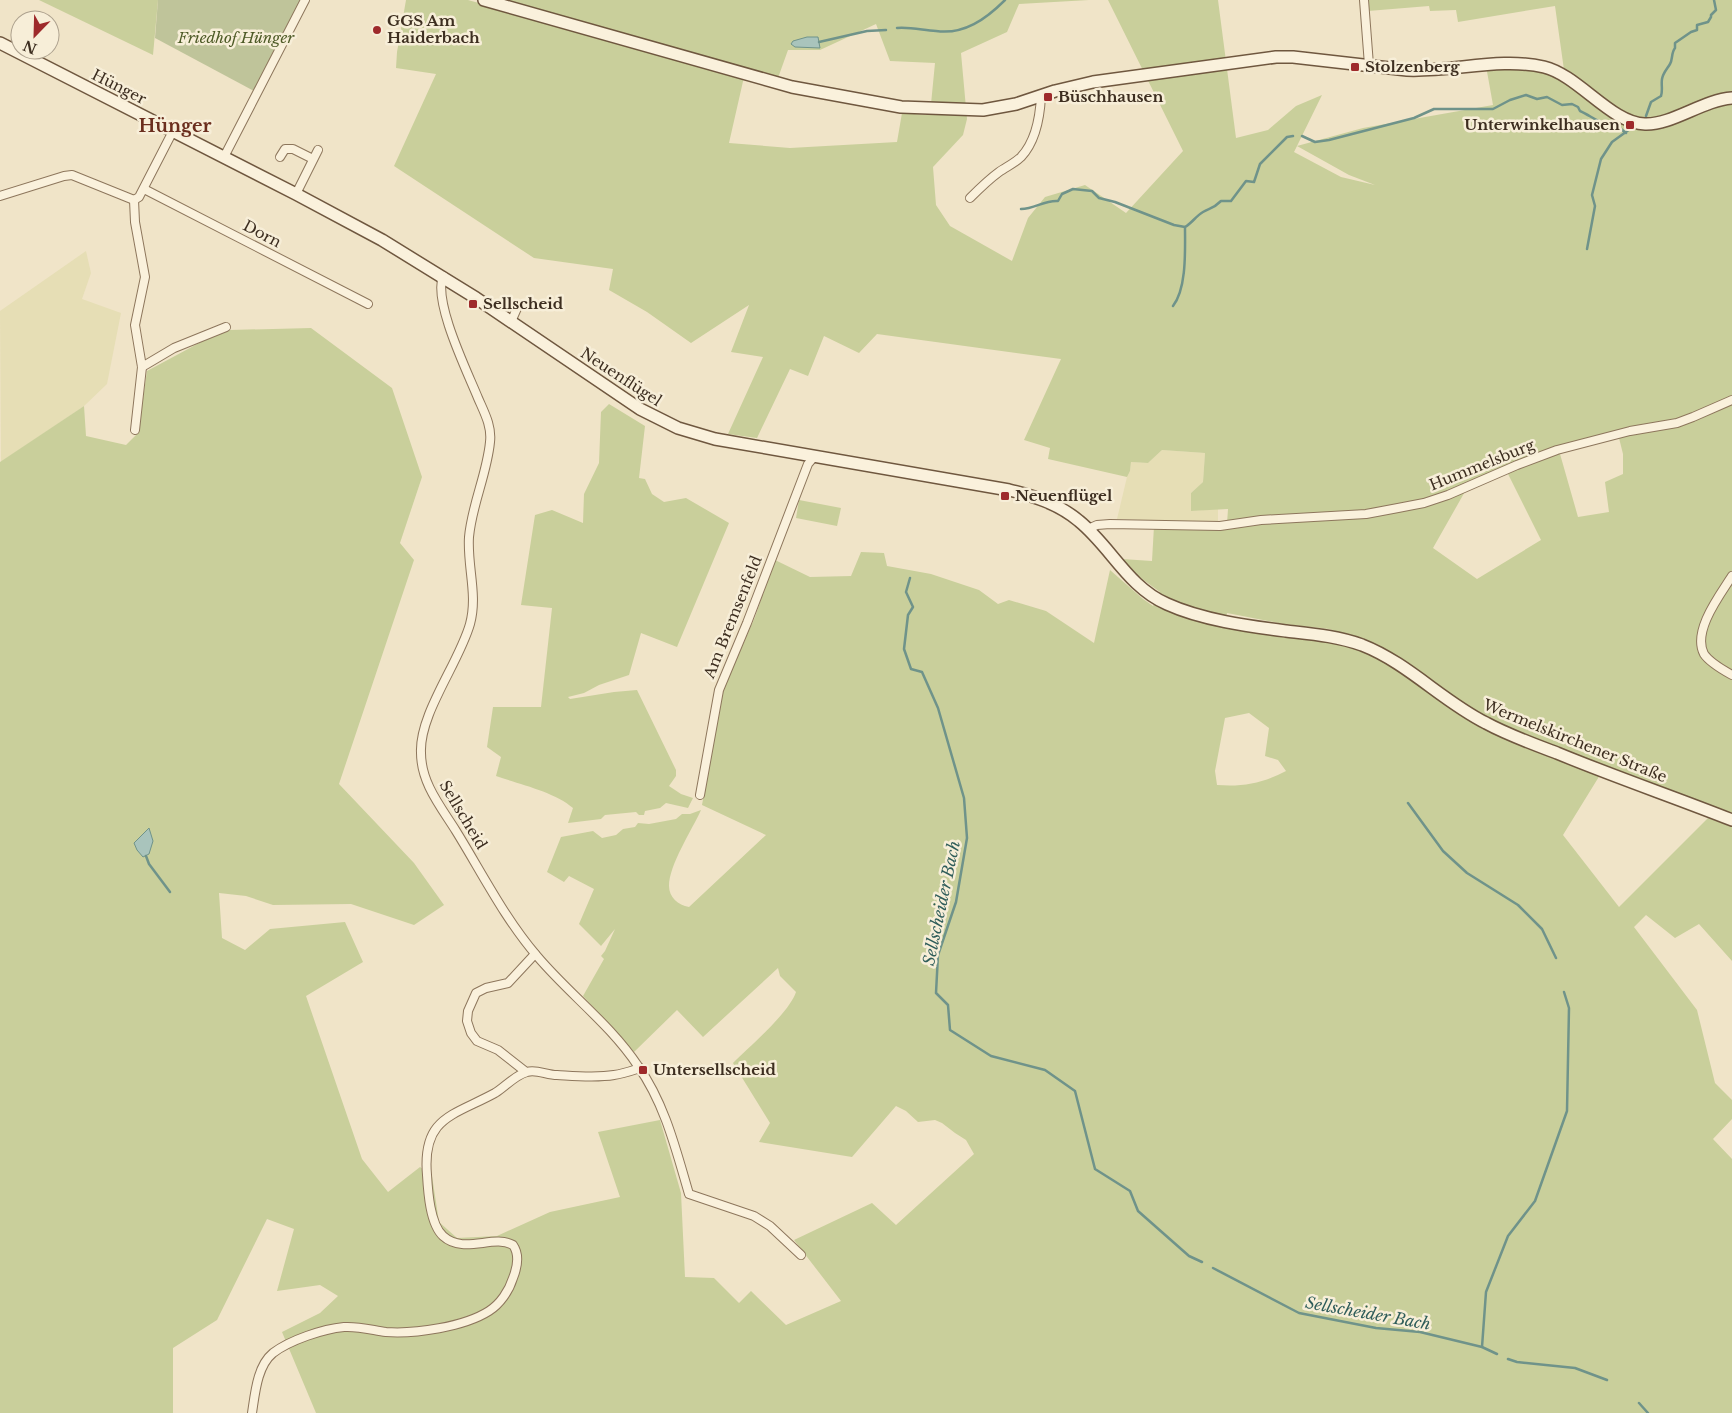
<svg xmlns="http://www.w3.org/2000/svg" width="1732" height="1413" viewBox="0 0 1732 1413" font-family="'Libre Baskerville',serif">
<rect width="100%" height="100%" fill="#f0e4c8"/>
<!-- farmland -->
<g fill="#e6deb5">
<polygon points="86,251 91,273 82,299 121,313 107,384 84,406 1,462 0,311"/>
<polygon points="1162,450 1205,453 1203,482 1191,493 1191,511 1218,509 1218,523 1117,519 1127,477 1130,471 1131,462 1148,463"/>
</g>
<!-- green -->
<g fill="#c9cf9b" fill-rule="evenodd">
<polygon points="39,0 158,0 153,55"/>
<path d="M406 0H468L744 77 729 143 790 148 897 142 902 113 926 115 931 104 935 63 890 61 876 24 820 50H788L778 78 495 0H1089L1019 4 1007 32 961 53 967 119 963 135 933 167 936 205 950 226 1012 261 1028 218 1045 197 1085 185 1126 213 1183 151 1108 0H1218L1236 138 1268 130 1296 106 1322 95 1297 146 1363 128 1493 105 1486 66 1517 64 1565 77 1555 6 1458 22 1456 10 1430 11 1429 6 1368 11 1369 0H1732V816L1558 750 1483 717 1395 656 1367 641 1329 629 1284 624 1227 613 1225 626 1344 643 1390 664 1458 711 1600 775 1563 835 1619 907 1708 818 1732 827V961L1699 924 1675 938 1646 915 1634 927 1697 1010 1715 1083 1732 1100V1119L1713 1139 1732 1159V1413H316L282 1332 320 1313 338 1296 320 1285 277 1291 294 1229 267 1219 217 1320 173 1348V1413H0V462L84 406 86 436 126 445 138 433 147 371 201 342 230 330 311 328 392 388 422 477 400 543 414 560 339 784 414 863 444 905 414 925 351 904 273 905 246 896 219 893 222 938 245 950 270 929 345 922 363 962 306 996 362 1159 388 1192 420 1167 432 1176 439 1222 457 1238 497 1236 550 1212 620 1197 598 1132 660 1120 681 1193 685 1277 714 1278 739 1303 751 1291 786 1325 841 1301 794 1240 872 1203 896 1225 974 1154 966 1140 955 1133 942 1123 935 1120 918 1122 906 1111 896 1106 852 1157 759 1142 770 1123 733 1063C750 1046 789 1013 796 992L780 976 778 968 703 1037 677 1010 634 1052 583 996 604 959 601 956 605 951 615 929 601 946 579 924 594 889 569 876 564 882 547 872 561 837 593 831 602 838 616 835 623 829 635 827 638 823 649 824 676 819 682 814H690L701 810C692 830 669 865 669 886 669 897 678 905 689 907L766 835 702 805 723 690 755 617 775 560 810 577 851 576 861 552 884 553 887 566 931 574 979 590 998 604 1009 600 1046 611 1094 643 1110 570 1143 599 1153 606 1160 592 1138 576 1122 559 1152 561 1154 526 1227 524 1228 509 1191 511V493L1203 482 1205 453 1162 450 1148 463 1131 462 1130 471 1127 477 1048 459 1050 448 1024 440 1061 359 877 334 859 353 824 336 808 376 790 369 757 438 728 434 763 357 731 352 749 305 691 343 647 312 609 290 613 269 534 258 394 166 436 74 396 68 397 52ZM1297 146 1349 175 1375 185 1341 177 1294 152ZM1617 430 1623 454V474L1605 482 1609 512 1578 517 1558 447ZM1504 466 1541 540 1477 579 1433 548 1471 481ZM1249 713 1269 728 1265 756 1278 760 1286 771C1263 783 1244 787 1217 785L1215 771 1225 718Z"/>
<path d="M609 404 645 426 639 478 645 479 652 494 664 502 686 498 729 523 677 647 641 633 629 675 599 685 584 693 568 697 570 699 614 692 637 690 676 770V776L669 786 681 794 693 798 688 808 666 803 660 808 645 811 644 815H639L636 812 605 815 601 819 568 823 573 808C555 792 519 784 496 776L501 757 487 747 493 707H541L552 608 521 605 535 515 552 510 583 523 584 494 599 463 601 412Z"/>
<polygon points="799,500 841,508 837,526 796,518"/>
</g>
<!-- cemetery -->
<polygon fill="#bfc49a" points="158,0 300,0 254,91 155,38"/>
<!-- water -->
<g fill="#a9c4bc" stroke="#6f938a">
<polygon points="807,37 818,37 820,48 795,47 791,44 793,41"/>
<polygon points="149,828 153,841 149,854 143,857 137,850 134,843"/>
</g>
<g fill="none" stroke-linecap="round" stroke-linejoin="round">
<!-- stream -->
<g stroke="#6f938a" stroke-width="2.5">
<path d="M897 28C911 27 922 30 936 31 964 35 986 19 1005 0"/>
<polyline points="819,42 867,31 886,30"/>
<path d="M1646 116 1651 102 1661 96C1663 90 1661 85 1662 79 1663 73 1667 69 1670 64 1673 59 1671 53 1675 48V43L1691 32 1697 30V25L1708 22 1711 17V15L1716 10 1714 0"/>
<path d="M1302 136 1315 142 1329 140 1414 118 1434 109H1493L1510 100 1526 95 1537 99 1547 97 1562 105 1572 104 1578 107 1580 111C1587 114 1597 121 1603 123 1617 127 1613 122 1626 133"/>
<path d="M1021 209C1035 209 1044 200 1058 201L1062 194 1073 189 1092 191 1099 198 1115 202 1174 225 1185 227C1192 223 1196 216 1203 212 1210 208 1213 209 1221 201H1231L1246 181 1254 182 1260 164 1287 137 1293 136"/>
<polyline points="1587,249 1595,206 1592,195 1601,159 1612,142 1630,129"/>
<path d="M1173 306C1187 288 1185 249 1185 227"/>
<polyline points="910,578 906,592 913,607 908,615 904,649 911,669 922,672 938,708 964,798 967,838 956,902 938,955 936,993 948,1005 950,1030 991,1056 1045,1070 1075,1091 1095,1169 1130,1191 1138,1211 1189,1256 1202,1262"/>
<polyline points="1408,803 1443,851 1467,873 1518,905 1542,929 1556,958"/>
<polyline points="146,856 149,864 170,892"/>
<polyline points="1213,1268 1299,1313 1376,1328 1420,1332 1482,1347 1497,1354"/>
<polyline points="1482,1347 1486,1292 1508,1236 1535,1201 1567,1111 1569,1008 1564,992"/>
<polyline points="1508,1359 1517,1362 1575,1368 1607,1380"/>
<polyline points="1639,1403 1648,1413"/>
</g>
<defs>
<g id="street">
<polyline points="1364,0 1369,65"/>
<polyline points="224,157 305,0"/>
<polyline points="280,157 285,149 293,149 313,159"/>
<polyline points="144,189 368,304"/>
<polyline points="296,194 318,150"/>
<polyline points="0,196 64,176 72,175 134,200"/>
<path d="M970 198C979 189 988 180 999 172 1006 167 1015 163 1021 157 1036 141 1040 117 1041 96"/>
<polyline points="134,200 135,222 145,277 135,325 142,367 135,430"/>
<polyline points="134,200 139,197 173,131"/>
<path d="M443 276C433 302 467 371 478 398 484 412 492 426 490 442 487 474 472 504 469 537 467 566 478 595 470 624 459 663 419 714 421 753 421 783 441 807 456 831 482 873 505 919 537 956 569 994 610 1024 638 1066 665 1104 676 1150 689 1194L754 1216 770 1226 801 1255"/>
<polyline points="511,322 518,306"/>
<polyline points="142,367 174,348 226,327"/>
<polyline points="1088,529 1097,525 1110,524 1220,526 1261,520 1366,514 1398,508 1424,503 1448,495 1517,465 1557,450 1630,431 1677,423 1693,417 1732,400"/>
<path d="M1732 576C1720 595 1692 631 1704 654 1710 663 1723 670 1732 675"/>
<polyline points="700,795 719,690 747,623 808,464 814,457"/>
<polyline points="526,1072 498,1050 477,1041 471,1033 467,1021 468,1011 476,993 486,988 508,983 535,954"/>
<path d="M252 1413C255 1394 257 1366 273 1353 290 1340 323 1329 344 1327 358 1326 372 1330 386 1332 415 1334 464 1327 489 1311 500 1304 509 1291 513 1278 517 1268 520 1255 513 1245 493 1234 464 1255 443 1236 430 1224 428 1192 427 1175 422 1117 453 1116 495 1093 505 1087 515 1075 527 1072 536 1069 547 1075 557 1075 575 1076 596 1078 614 1075 623 1074 631 1071 640 1068"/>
</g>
<g id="secondary">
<path d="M484 0 792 87 901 107 983 110 1016 104 1055 91 1093 82 1276 57H1293L1407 70C1452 72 1501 57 1544 67 1578 75 1612 124 1645 124 1672 125 1703 100 1732 98"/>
<path d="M0 43 296 194 382 240 476 298 640 409 678 428 715 439 1009 490C1034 496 1059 504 1079 521 1111 547 1128 587 1167 604 1202 620 1248 626 1286 631 1312 634 1337 636 1362 645 1408 663 1442 701 1486 723 1508 735 1533 744 1557 753 1615 777 1674 797 1732 820"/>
</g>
</defs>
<!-- street casing -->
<use href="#street" stroke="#8d765c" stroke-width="10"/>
<!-- secondary casing -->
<use href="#secondary" stroke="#6f573f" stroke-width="14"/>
<!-- street -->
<use href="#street" stroke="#faf1dc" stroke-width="8"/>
<!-- secondary -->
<use href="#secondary" stroke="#faf1dc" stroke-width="11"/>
</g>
<!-- markers -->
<g fill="#9e2a2b" stroke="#f7eed8" stroke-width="2">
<circle cx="377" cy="30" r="5"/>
<rect x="1350" y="62" width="10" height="10" rx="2.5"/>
<rect x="1043" y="92" width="10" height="10" rx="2.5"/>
<rect x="1625" y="120" width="10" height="10" rx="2.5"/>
<rect x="468" y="299" width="10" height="10" rx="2.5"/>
<rect x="1000" y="491" width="10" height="10" rx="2.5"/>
<rect x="638" y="1065" width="10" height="10" rx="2.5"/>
</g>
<g text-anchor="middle" stroke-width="5" stroke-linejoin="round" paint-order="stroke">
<!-- poi labels -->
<g font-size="15" font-weight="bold" fill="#3d2e20" stroke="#f7eed8" text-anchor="start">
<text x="387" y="26">GGS Am<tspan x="387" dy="17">Haiderbach</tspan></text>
<text x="1365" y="72">Stolzenberg</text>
<text x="1058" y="102">Büschhausen</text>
<text x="1620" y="130" text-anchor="end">Unterwinkelhausen</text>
<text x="483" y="309">Sellscheid</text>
<text x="1015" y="501">Neuenflügel</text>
<text x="653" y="1075">Untersellscheid</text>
</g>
<!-- park labels -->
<g font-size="15" font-style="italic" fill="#4d5a26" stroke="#f7eed8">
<text x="236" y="43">Friedhof Hünger</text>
</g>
<!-- street labels -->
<g font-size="15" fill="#3d2e20" stroke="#f7eed8">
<text transform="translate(119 87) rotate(27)" y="5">Hünger</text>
<text transform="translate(262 234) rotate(28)" y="5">Dorn</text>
<text transform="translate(621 377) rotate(33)" y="5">Neuenflügel</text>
<text transform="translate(1482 465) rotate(-22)" y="5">Hummelsburg</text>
<text transform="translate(733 617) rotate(-68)" y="5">Am Bremsenfeld</text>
<text transform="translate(1575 741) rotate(22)" y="5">Wermelskirchener Straße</text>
<text transform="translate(463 815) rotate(59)" y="5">Sellscheid</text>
</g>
<!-- water labels -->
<g font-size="16" font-style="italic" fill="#2f5d5a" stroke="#f7eed8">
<text transform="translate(941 903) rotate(-78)" y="6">Sellscheider Bach</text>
<text transform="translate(1368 1313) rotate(10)" y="6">Sellscheider Bach</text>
</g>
<!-- quarter labels -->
<g font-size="18" font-weight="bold" fill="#6b2e1e" stroke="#f7eed8">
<text x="175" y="132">Hünger</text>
</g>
</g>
<!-- north arrow -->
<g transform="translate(35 35) rotate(203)"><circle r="24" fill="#f7eed8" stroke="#ada18e"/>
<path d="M0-4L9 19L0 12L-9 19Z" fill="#9e2a2b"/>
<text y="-8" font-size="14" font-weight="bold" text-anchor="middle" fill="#3d2e20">N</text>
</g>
</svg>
